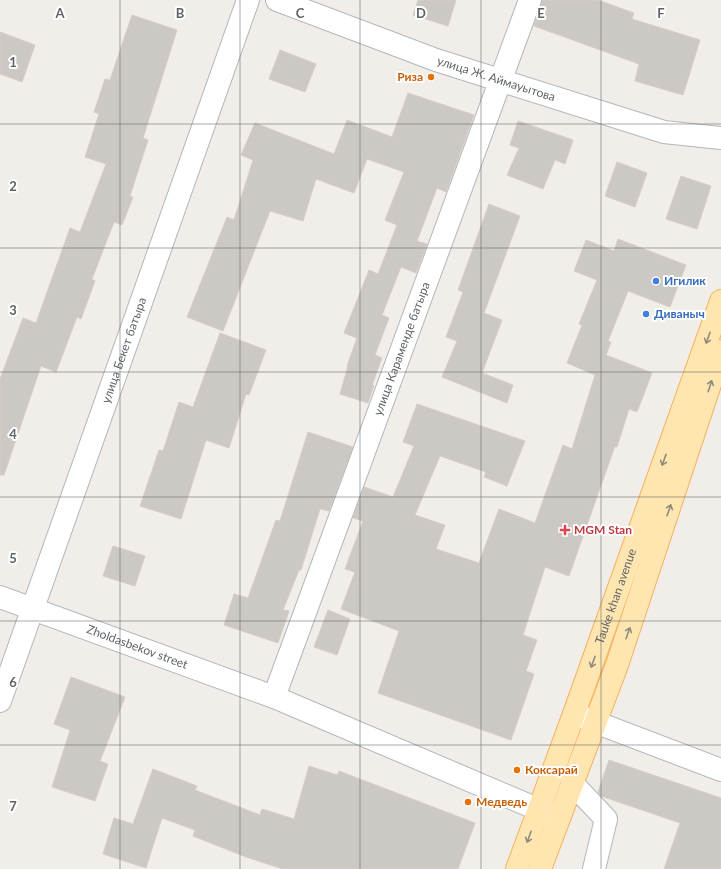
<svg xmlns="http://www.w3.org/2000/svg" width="721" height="869" viewBox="0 0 721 869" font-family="Lato,sans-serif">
<rect width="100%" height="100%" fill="#f1ede8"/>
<!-- building -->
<g fill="#ccc8c4" stroke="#d6cec6">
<polygon points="418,0 456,0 448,26 413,15"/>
<polygon points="542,0 598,0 634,13 632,19 700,40 683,95 635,81 639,64 534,26"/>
<polygon points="132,15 177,30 143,138 148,140 130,196 133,197 122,225 114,222 92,279 95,281 81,319 77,317 56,372 41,366 4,475 0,475 0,379 23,318 36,323 70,228 80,232 106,164 85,157 99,114 94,112 105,79 110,80"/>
<polygon points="0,32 35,45 22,82 0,74"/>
<polygon points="280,50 316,64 305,92 269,79"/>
<polygon points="408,93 474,115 446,192 437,188 417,241 427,244 416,273 401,267 382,315 389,318 375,355 382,358 372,385 374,385 368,403 340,394 348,366 347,366 357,338 344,333 369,270 378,274 397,225 385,220 404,172 367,159 354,193 316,179 303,221 270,211 223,331 187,317 227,217 234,220 253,160 241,155 255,123 334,154 347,120 392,137"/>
<polygon points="518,121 573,140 565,164 555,160 543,189 507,175 519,148 510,145"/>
<polygon points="617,162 647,173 635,207 605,196"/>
<polygon points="681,176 711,186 697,229 666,219"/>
<polygon points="489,204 520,216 484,313 502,320 482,373 513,385 507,403 442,377 457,341 446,337 463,292 458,290"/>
<polygon points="618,239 686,265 670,307 628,291 608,341 611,342 606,355 652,373 637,412 629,409 617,447 615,446 569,576 545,567 523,635 537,640 526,671 534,674 511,740 378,693 399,631 341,609 355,572 345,569 363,521 353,518 364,487 393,497 414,446 403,442 417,404 525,441 507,486 484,477 486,472 440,456 415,515 445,525 436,549 479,563 499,509 535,523 563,445 572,449 595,375 567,363 582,325 579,324 597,280 574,271 586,240 614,251"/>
<polygon points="220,333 266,350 249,395 246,394 229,448 206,440 181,519 140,506 159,450 163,451 179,402 193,407"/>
<polygon points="308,432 353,447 329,511 320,509 301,570 299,570 283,610 289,611 278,643 224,625 234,594 248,598 276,520 280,521"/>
<polygon points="113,546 145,556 135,586 103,576"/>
<polygon points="328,610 350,619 337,655 314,647"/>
<polygon points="71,677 125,697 100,761 108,764 95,801 52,787 70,730 54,724"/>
<polygon points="609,760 721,798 721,869 664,869 680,823 601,796 598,792"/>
<polygon points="309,766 337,775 339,771 475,823 458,869 283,869 246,857 193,836 195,830 162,818 146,868 103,854 114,818 133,824 153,769 197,786 195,790 260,815 262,809 294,819"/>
</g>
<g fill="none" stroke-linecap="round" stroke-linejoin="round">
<defs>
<g id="minor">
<path id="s1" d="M277 0 436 60 664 132 721 138"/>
<path id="s2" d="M0 597 274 697 556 817"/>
<path id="s3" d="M274 697 530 0"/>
<path id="s4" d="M0 701 248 0"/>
<polyline points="574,714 721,770"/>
<polyline points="572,783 606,819 594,869"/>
</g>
<g id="major">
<path id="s5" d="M517 869 574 714 721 301"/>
<polyline points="540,869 617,665 721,351"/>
</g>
</defs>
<!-- minor casing -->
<use href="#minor" stroke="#b3b6ba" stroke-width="24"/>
<!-- major casing -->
<use href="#major" stroke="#f5b25d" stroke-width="24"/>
<!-- minor -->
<use href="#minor" stroke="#fff" stroke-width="22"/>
<!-- major -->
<use href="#major" stroke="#ffe5af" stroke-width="22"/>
</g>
<!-- one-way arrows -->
<defs><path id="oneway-shaft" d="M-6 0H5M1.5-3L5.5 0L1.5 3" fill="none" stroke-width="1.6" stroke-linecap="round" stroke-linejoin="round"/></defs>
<g stroke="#8f8b7d">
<use href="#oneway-shaft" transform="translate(708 338) rotate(110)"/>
<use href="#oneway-shaft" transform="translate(710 386) rotate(-72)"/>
<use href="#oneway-shaft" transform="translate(664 460) rotate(110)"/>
<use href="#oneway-shaft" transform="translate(669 510) rotate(-71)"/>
<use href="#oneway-shaft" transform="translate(628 633) rotate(-71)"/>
<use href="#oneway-shaft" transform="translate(593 662) rotate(110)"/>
<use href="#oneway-shaft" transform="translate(529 837) rotate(110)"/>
</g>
<!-- grid -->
<path fill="none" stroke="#5f6468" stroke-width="1" stroke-opacity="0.55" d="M120 0V869M240 0V869M360 0V869M481 0V869M601 0V869M0 124H721M0 248H721M0 372H721M0 497H721M0 621H721M0 745H721"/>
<!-- markers -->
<g fill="#e8710a" stroke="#fff" stroke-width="1.5">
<circle cx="431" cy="77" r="4"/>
<circle cx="517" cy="770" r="4"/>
<circle cx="468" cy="802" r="4"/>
</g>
<g fill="#3f7fe0" stroke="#fff" stroke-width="1.5">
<circle cx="656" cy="281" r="4"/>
<circle cx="646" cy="314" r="4"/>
</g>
<path fill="#e0444e" stroke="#fff" stroke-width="1.5" d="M563 524h4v4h4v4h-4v4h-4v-4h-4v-4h4z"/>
<g text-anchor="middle" stroke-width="4" stroke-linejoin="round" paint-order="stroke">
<!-- food labels -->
<g font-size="12" font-weight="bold" fill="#c56008" stroke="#fff" text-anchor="start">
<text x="423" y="81" text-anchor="end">Риза</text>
<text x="525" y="774">Коксарай</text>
<text x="476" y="806">Медведь</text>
</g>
<!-- street labels -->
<g font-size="12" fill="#5f6468" stroke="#fff">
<text dy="4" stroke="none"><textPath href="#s1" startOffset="233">улица Ж. Аймауытова</textPath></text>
<text dy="4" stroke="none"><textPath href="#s3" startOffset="371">улица Караменде батыра</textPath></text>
<text dy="4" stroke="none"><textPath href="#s4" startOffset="372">улица Бекет батыра</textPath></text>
<text dy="4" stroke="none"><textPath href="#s5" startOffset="290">Tauke khan avenue</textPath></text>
<text dy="4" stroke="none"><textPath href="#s2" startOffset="146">Zholdasbekov street</textPath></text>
</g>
<!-- shop labels -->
<g font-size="12" font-weight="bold" fill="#366cbe" stroke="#fff" text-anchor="start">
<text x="664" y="285">Игилик</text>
<text x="654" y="318">Диваныч</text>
</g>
<!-- health labels -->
<g font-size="12" font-weight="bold" fill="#be3a42" stroke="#fff" text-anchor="start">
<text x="574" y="534">MGM Stan</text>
</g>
</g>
<g font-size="13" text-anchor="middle" font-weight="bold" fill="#5f6468" stroke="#fff" stroke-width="4" stroke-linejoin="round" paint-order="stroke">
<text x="60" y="18">A</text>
<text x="180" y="18">B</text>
<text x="300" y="18">C</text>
<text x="421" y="18">D</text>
<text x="541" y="18">E</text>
<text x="661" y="18">F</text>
<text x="13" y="67">1</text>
<text x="13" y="191">2</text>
<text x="13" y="315">3</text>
<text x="13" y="439">4</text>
<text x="13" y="563">5</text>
<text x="13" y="687">6</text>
<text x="13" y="811">7</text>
</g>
</svg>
